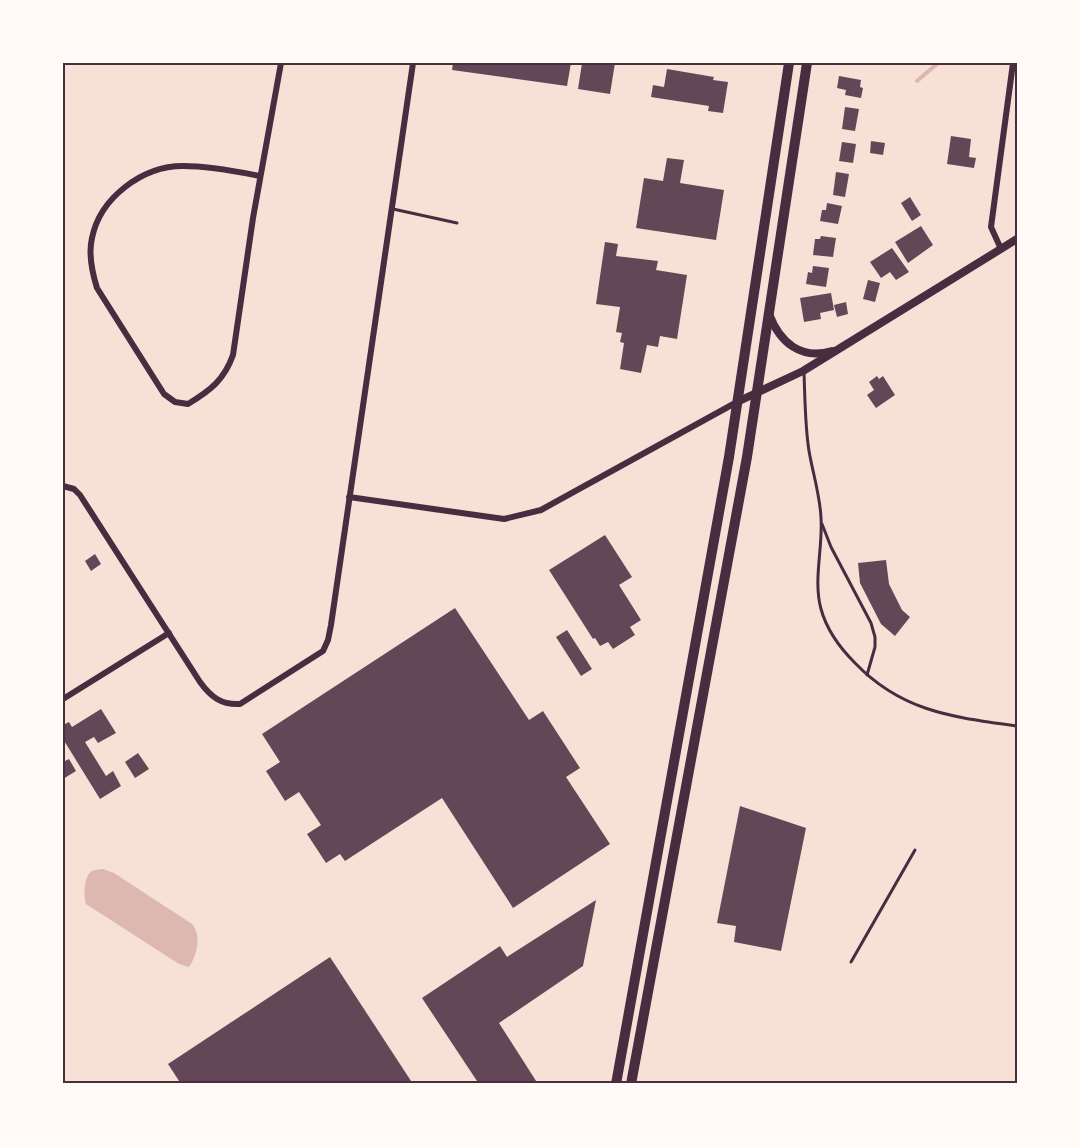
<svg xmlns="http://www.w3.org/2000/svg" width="1080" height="1147" viewBox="0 0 1080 1147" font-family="'Source Sans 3',sans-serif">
<rect width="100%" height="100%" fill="#f7e1d7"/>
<!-- water -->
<path fill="#dcb8b0" d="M103 869 114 873 192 924C202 936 197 955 189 967L179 964 86 904C83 896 84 875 92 871 94 870 101 869 103 869Z"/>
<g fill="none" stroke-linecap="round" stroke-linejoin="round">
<!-- stream -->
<polyline stroke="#dcb8b0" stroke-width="4" points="917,81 938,63"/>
</g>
<!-- building -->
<g fill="#644757">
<polygon points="453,63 571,63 567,86 452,70"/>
<polygon points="582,63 615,63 610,94 578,89"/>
<polygon points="667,69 714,77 713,80 728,82 723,113 708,111 709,106 651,97 653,85 664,87"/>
<polygon points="839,76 861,80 860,87 863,88 861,98 845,95 846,90 837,88"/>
<polygon points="845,107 859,109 855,131 842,129"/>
<polygon points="951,136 971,139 969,157 976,158 974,168 947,164"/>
<polygon points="871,141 885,143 883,155 870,153"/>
<polygon points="842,142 856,144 853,163 839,161"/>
<polygon points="667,158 684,160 680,183 724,190 716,240 636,228 644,178 663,181"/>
<polygon points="836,172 849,174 845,197 833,195"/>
<polygon points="910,197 921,215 912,221 901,203"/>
<polygon points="827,203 842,206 838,224 820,221 822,210 826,210"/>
<polygon points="921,226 933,245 908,263 895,242"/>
<polygon points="821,236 836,238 833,257 813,255 815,239 820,239"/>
<polygon points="605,242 618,244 616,256 658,261 656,270 687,275 677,339 660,336 658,347 647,345 641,373 620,369 624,343 620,342 622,333 616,332 620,307 596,304"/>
<polygon points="892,248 909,272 896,280 890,272 881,278 870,262"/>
<polygon points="813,266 829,268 826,287 806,284 808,272 812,273"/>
<polygon points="868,280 880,283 875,302 863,299"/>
<polygon points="831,293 834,310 820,313 821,319 804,322 800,298"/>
<polygon points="846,302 848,314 837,317 834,305"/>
<polygon points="877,376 879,379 883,376 895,395 876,408 867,395 874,390 869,382"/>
<polygon points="605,535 632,577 619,585 641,620 630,627 635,635 613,649 608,642 600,646 595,638 593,639 549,570"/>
<polygon points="95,554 101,564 91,571 85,561"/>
<polygon points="886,560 889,584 902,610 910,617 895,636 881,624 860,583 858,563"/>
<polygon points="455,608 529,720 543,711 580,768 566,777 610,844 513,908 442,798 345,861 340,854 326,863 307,834 321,825 299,792 285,801 266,771 280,762 262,734"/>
<polygon points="567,630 592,669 581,676 556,637"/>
<polygon points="101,709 116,733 98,743 94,737 85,742 106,776 113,771 121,786 100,799 63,739 63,725 69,722 72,727"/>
<polygon points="138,753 149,769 135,778 125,762"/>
<polygon points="69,759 76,771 63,779 63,762"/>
<polygon points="740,806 806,828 781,951 734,942 736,926 717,923"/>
<polygon points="596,900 583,966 499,1023 538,1084 479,1084 422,998 500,946 507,957"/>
<polygon points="330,957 413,1084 181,1084 168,1064"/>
</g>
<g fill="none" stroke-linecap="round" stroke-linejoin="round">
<!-- service -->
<g stroke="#4a2c40" stroke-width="3">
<polyline points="393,209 457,223"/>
<path d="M804 373C805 398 805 426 809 451 813 474 820 495 821 518 823 548 813 580 821 609 827 631 840 648 855 663 902 712 953 717 1017 726"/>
<polyline points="822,524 831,547 871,623 875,637 875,647 867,675"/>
<polyline points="851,962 915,850"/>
</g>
<!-- minor -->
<g stroke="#4a2c40" stroke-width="6">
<path d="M260 176C235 171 208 166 183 166 142 166 100 198 92 238 88 255 92 272 97 288L164 394 175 402 188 404C211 390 224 380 233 355L253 218 281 63"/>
<polyline points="1001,249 991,227 1013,63"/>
<path d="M63 486 74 489 80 495 200 682C211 697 221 705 240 704L323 651 328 640 331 625 413 63"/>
<polyline points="349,497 504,519 541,510 737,402"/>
<polyline points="63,699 169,633"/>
</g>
<!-- tertiary -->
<g stroke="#4a2c40" stroke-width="8">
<path d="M769 314C780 343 801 360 832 351"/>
<polyline points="737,402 803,371 1017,239"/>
</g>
<!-- primary -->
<g stroke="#4a2c40" stroke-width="10">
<polyline points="616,1084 729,457 789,63"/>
<polyline points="631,1084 747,457 807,63"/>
</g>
</g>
<!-- border -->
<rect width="1080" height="1147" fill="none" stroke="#fffaf5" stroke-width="129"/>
<rect x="64" y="64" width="952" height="1018" fill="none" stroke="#4a2c40" stroke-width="2"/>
</svg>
